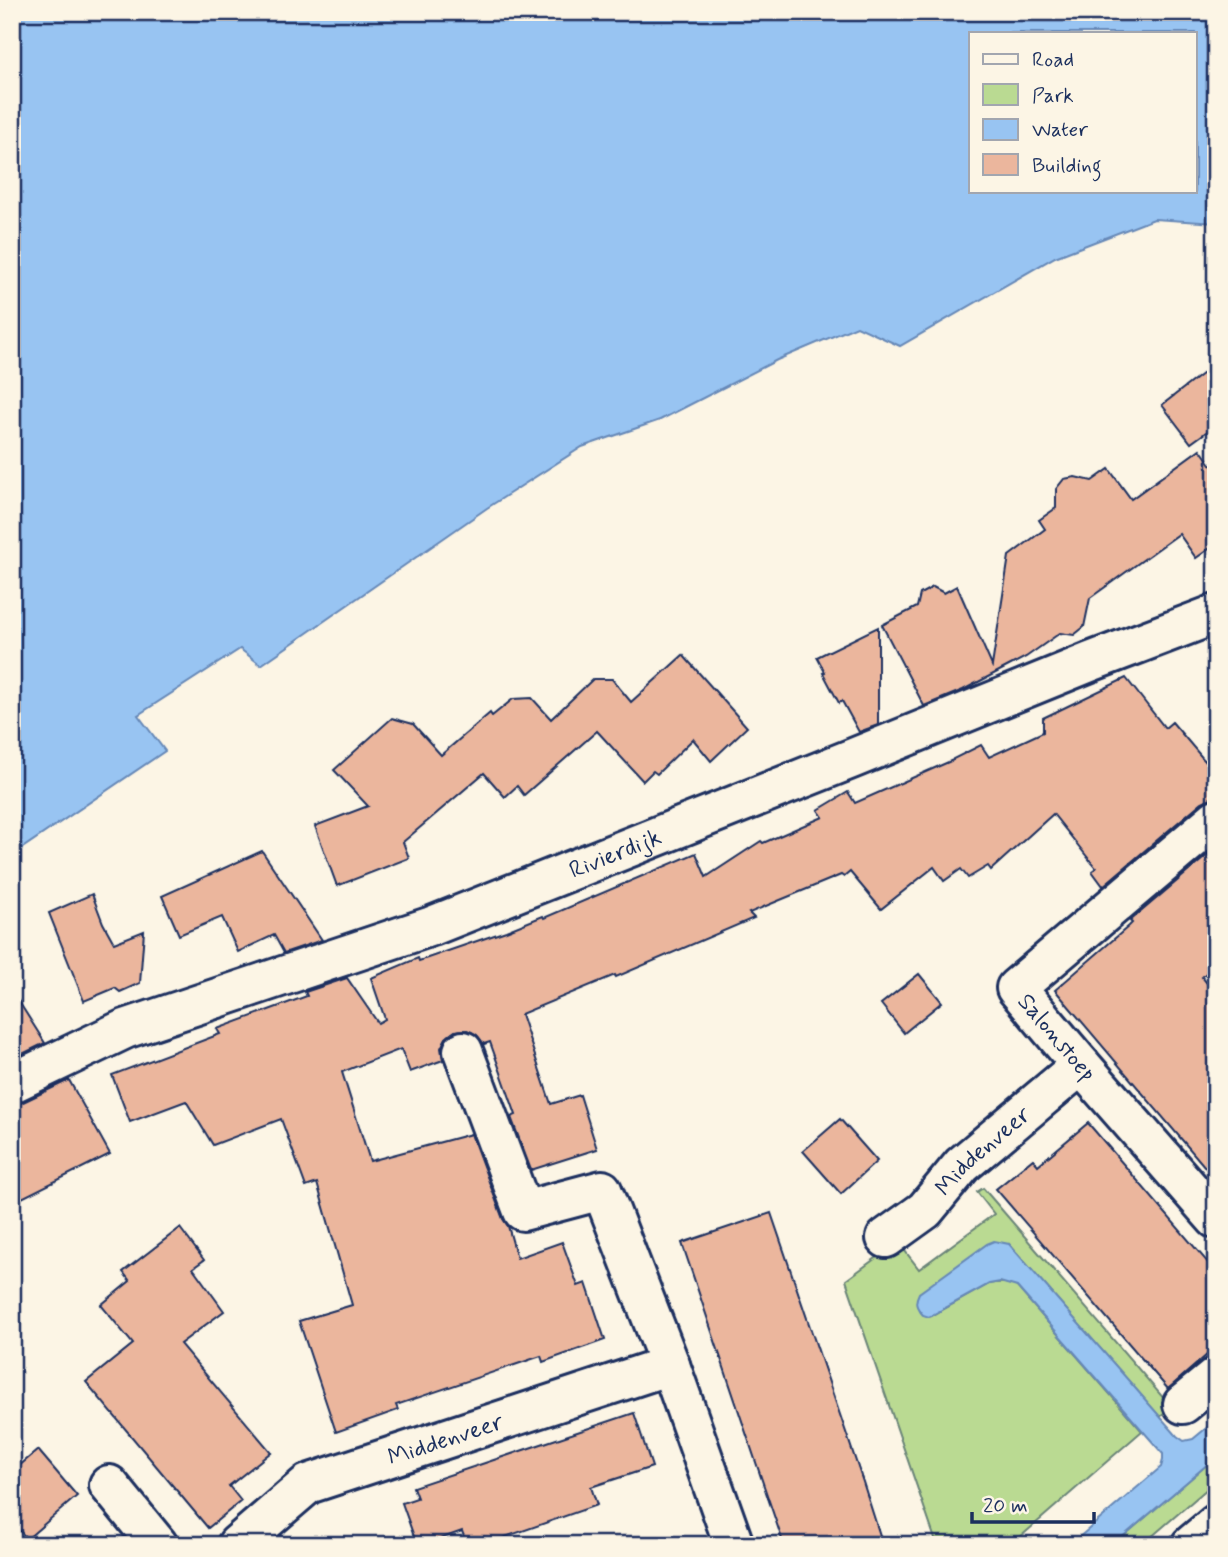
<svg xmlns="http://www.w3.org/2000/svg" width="1228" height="1557" viewBox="0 0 1228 1557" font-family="Mynerve,sans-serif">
<rect width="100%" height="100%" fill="#fcf5e5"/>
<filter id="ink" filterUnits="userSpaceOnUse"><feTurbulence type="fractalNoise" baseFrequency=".0143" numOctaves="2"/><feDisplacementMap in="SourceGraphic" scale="14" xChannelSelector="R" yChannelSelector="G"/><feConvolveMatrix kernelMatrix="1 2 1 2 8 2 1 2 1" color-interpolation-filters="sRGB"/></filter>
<g filter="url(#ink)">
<!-- green -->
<g fill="#bada92" stroke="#6a8478" stroke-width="2">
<path d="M983 1188 1172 1408 1160 1417 1009 1244 930 1317 989 1284C999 1282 1008 1282 1017 1287L1142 1431 1011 1545H937L846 1280 898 1242 919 1269 994 1214 977 1192Z"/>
<polygon points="1216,1457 1216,1481 1142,1545 1113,1545"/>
</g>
<!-- water -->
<g fill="#98c4f2" stroke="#6688b7" stroke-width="2" fill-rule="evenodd">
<path d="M12 12H1216V223L1154 219 1055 257 900 346 857 326 777 360 660 420 582 447 487 508 261 665 240 649 138 715 165 751 12 855ZM971 33H1195V191H971Z"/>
<path d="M994 1241 1009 1244 1177 1436 1184 1441 1193 1439 1216 1420V1457L1113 1545H1070L1161 1467 1163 1460V1454L1017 1287 1000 1282 989 1284 929 1317 923 1315C916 1307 914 1303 919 1293L987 1244Z"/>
</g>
<!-- building -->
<g fill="#ebb69d" stroke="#1b2f5e" stroke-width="2">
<polygon points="1216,363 1216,425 1191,443 1162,405"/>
<polygon points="1200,449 1216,471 1216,544 1196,558 1179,534 1090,598 1084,627 1074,635 1060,633 1026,657 963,690 924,706 882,625 917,607 920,594 933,587 944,593 957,586 992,666 1009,556 1045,529 1039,520 1056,508 1056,489 1064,479 1075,477 1092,481 1109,469 1131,499"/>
<polygon points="878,627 878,725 859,732 842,701 839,703 823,673 825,672 817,657"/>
<polygon points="683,655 747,727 711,761 693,739 657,774 653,771 643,781 597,731 524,795 517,786 505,797 484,773 403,842 409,858 337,886 315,826 368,806 334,770 392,718 413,724 441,755 490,713 492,716 513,699 532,698 551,719 593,679 612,679 631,702"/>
<polygon points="1126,678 1165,728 1172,722 1216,774 1216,798 1211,798 1202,802 1103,886 1092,871 1096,868 1053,814 991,870 988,866 968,878 961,869 944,881 934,867 881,909 850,872 844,877 841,875 749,913 754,918 616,977 615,975 521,1014 551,1104 580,1095 597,1149 531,1170 511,1117 516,1115 490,1042 484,1044 477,1035 467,1030 455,1031 446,1038 441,1048 443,1060 410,1072 401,1049 342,1072 370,1161 471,1134 503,1219 508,1226 517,1258 562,1242 578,1286 586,1283 605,1340 543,1362 541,1356 396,1405 398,1410 336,1432 299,1321 352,1305 317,1183 306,1187 281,1119 213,1145 186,1101 130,1122 112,1075 220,1034 217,1029 307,996 305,992 347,978 378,1023 385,1019 371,978 418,958 419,961 506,931 543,916 544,918 696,853 706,877 761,841 763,843 823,817 818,810 848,792 855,803 953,760 953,759 981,745 989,757 1043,732 1043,718"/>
<polygon points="1216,848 1216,964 1202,977 1216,994 1216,1180 1055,990 1129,926 1132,923 1130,921"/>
<polygon points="262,851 322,940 284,953 274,935 238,952 222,917 179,935 162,896"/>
<polygon points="92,894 103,923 114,943 144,931 140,983 120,992 115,988 84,1001 49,913"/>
<polygon points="919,974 942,1002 904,1033 881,1004"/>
<polygon points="12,991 45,1043 12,1059"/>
<polygon points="69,1080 110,1154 12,1203 12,1105 21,1103"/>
<polygon points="840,1119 877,1161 841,1194 803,1151"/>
<polygon points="1088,1123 1216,1272 1216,1347 1168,1389 996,1189 1033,1159 1038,1165"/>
<polygon points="771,1213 863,1482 883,1545 784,1545 767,1495 682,1243"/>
<polygon points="180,1228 204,1260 193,1268 224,1311 180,1344 271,1452 229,1486 241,1501 208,1528 86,1382 133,1344 101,1305 130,1281 123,1272"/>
<polygon points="634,1413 652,1467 591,1487 597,1505 482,1545 467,1545 462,1531 423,1545 417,1545 402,1503 417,1498 413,1487"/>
<polygon points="38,1450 77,1496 27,1539 12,1522 12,1472"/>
</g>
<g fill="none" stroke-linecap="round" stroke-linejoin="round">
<defs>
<g id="minor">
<path id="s1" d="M1216 819 1016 988 1081 1065 1216 1219"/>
<polyline points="463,1051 523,1211 602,1190 670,1365 734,1545"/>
<path id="s2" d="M12 1083 125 1029 432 926 851 759 1090 662 1216 614"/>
<path id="s3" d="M886 1238 925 1210 962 1165 1081 1065"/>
<polyline points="1183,1404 1216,1377"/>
<polyline points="109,1485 158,1545"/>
<path id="s4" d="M237 1545 308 1484 670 1365"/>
<polyline points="1191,1545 1216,1524"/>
</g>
</defs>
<!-- minor casing -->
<use href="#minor" stroke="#1b2f5e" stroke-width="44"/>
<!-- minor -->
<use href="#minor" stroke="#fcf5e5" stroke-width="38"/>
</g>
</g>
<g text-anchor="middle" stroke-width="6" stroke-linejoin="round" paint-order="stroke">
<!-- street labels -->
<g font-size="24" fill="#1b2f5e" stroke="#fcf5e5">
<text dy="8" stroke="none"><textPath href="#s2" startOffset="646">Rivierdijk</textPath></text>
<text dy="8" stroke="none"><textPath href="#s1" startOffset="326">Salonstoep</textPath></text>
<text dy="8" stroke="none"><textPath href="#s3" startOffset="131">Middenveer</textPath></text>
<text dy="8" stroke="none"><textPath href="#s4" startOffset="238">Middenveer</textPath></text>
</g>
</g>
<!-- margin -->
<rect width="1228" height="1557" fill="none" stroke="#fcf5e5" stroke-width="42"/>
<rect x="21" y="21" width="1186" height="1515" fill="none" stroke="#1b2f5e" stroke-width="2.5" filter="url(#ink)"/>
<!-- legend -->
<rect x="969" y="32" width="228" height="161" fill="#fcf5e5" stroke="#a2a6af" stroke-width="2"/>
<rect x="983" y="54" width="35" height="10" fill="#fcf5e5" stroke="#a2a6af" stroke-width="2"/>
<text x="1032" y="66" font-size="21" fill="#1b2f5e">Road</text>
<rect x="983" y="84" width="35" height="21" fill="#bada92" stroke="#a2a6af" stroke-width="2"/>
<text x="1032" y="102" font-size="21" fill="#1b2f5e">Park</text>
<rect x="983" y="119" width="35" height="21" fill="#98c4f2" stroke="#a2a6af" stroke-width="2"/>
<text x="1032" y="136" font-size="21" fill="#1b2f5e">Water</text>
<rect x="983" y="154" width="35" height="21" fill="#ebb69d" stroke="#a2a6af" stroke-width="2"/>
<text x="1032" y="172" font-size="21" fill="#1b2f5e">Building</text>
<!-- scale -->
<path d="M972 1512v10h122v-10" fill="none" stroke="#1b2f5e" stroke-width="3.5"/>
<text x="983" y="1512" font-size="21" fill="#1b2f5e" stroke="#fcf5e5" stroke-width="5" paint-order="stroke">20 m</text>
</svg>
